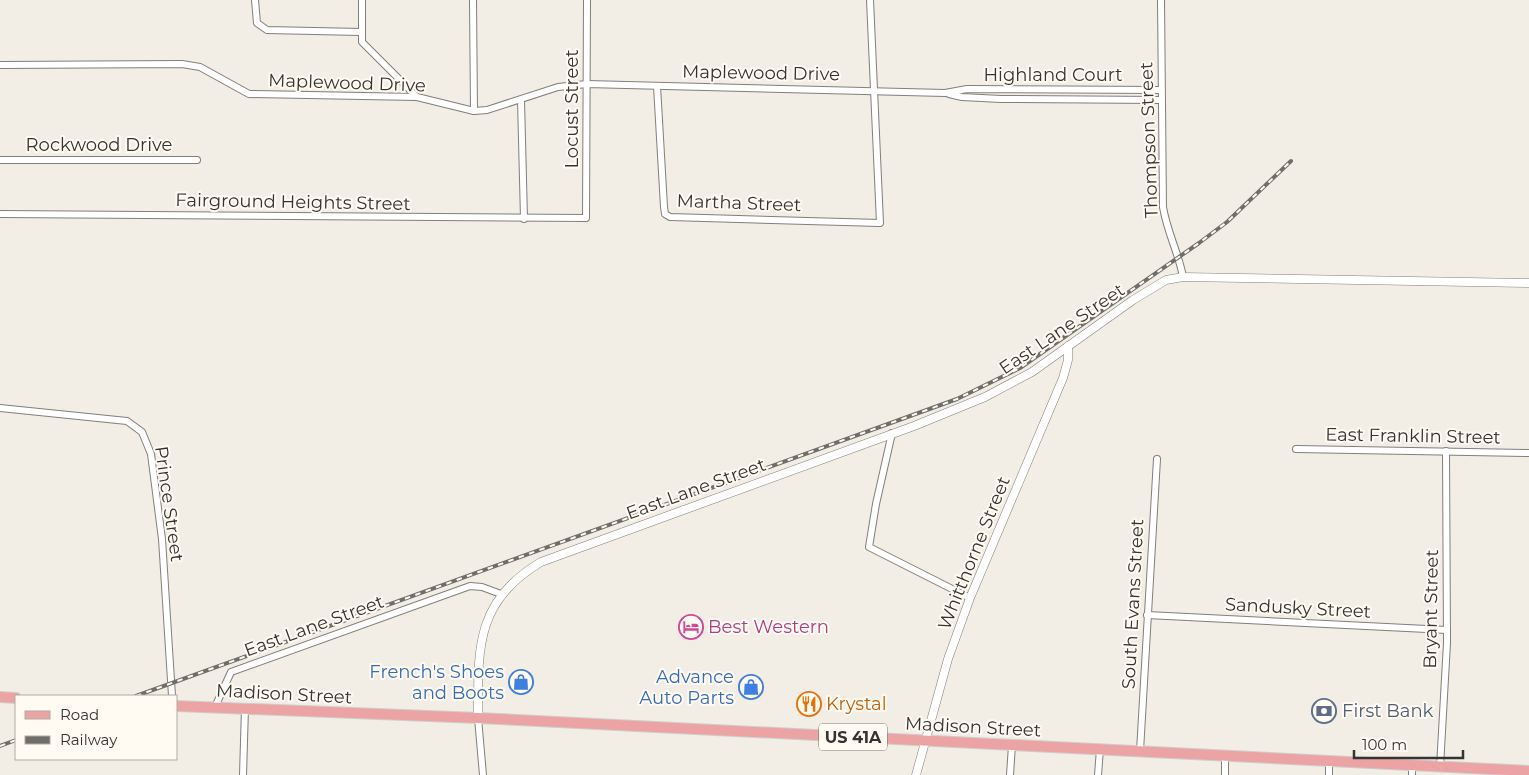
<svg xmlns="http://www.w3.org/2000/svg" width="1529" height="775" viewBox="0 0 1529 775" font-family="Montserrat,sans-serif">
<rect width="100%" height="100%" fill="#f2eee6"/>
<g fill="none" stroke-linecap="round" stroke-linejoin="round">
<defs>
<g id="minor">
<polyline points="255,0 257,23 267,30 361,32"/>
<polyline points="362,0 362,42 417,97"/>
<polyline points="473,0 474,111"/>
<path d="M1161 0 1163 207C1167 232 1179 254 1183 277"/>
<polyline points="0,65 182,64 200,67 249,94 417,97 474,111 487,110 558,87 587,84 945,93 967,89 1161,90"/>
<polyline points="657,86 664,207 665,214 670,217 880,223 870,0"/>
<polyline points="949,94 962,97 1001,99 1160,100"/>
<polyline points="521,100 524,219"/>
<polyline points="0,160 197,160"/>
<polyline points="0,214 586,218 587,0"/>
<polyline points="0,408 127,421 142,432 151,454 162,539 172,696"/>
<polyline points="892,433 876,504 869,547 970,598"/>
<polyline points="1296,449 1529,453"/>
<polyline points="1147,615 1447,630"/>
<polyline points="215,707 231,672 470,586 482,587 501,594"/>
<polyline points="478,718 483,775"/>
<polyline points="1140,751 1157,459"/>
<polyline points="1225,757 1225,775"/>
<polyline points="1440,767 1447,643 1446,451"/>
<polyline points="243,775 245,708"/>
<polyline points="1010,775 1012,745"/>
<polyline points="1098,775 1100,749"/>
<polyline points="1329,775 1329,761"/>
<polyline points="1412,775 1412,765"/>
</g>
<g id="tertiary">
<path d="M478 718C478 649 475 601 541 562L914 426 985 397 1032 372 1133 300 1166 280 1183 277 1529 283"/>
<polyline points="916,775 948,659 970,598 1063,378 1068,360 1068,346"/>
</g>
<g id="primary">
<polyline points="0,697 16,698"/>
<polyline points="176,706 478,718 1529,771"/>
</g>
</defs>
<!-- minor casing -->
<use href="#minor" stroke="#827f78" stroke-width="8"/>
<!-- tertiary casing -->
<use href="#tertiary" stroke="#827f78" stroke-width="9"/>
<!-- primary casing -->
<use href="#primary" stroke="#cfcece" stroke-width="12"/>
<!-- minor -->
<use href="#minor" stroke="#fff" stroke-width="6"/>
<!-- tertiary -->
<use href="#tertiary" stroke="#fff" stroke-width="8"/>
<!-- primary -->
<use href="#primary" stroke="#eca3a3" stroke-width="10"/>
<defs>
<g id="rail">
<polyline points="136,696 957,399 1020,368 1199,243 1227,222 1291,161"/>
<polyline points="0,746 16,740"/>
</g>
</defs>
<!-- rail casing -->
<use href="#rail" stroke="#706e69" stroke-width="4"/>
<!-- rail -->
<use href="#rail" stroke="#fffbf3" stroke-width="2" stroke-dasharray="5.5" stroke-linecap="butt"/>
</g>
<!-- icons -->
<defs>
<symbol id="hotel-ring" viewBox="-11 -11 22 22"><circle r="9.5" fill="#fffbf3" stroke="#d1479c" stroke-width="1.5"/><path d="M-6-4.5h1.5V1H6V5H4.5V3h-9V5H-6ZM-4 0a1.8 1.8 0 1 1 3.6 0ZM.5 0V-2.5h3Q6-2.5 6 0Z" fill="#d1479c"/></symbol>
<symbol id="shop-ring" viewBox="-11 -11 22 22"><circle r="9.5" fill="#fffbf3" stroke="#3f7fe0" stroke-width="1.5"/><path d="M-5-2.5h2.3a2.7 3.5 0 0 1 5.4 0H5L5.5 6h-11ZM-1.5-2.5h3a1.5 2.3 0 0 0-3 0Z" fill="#3f7fe0"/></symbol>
<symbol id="restaurant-ring" viewBox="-11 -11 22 22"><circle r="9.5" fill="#fffbf3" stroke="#e8710a" stroke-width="1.5"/><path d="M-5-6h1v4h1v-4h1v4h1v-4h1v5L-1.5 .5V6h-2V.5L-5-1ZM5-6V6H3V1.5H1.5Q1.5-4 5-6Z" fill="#e8710a"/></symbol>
<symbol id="bank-ring" viewBox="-11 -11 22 22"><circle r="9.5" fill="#fffbf3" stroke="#5c6f8a" stroke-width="1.5"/><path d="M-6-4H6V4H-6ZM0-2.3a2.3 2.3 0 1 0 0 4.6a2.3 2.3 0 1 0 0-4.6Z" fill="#5c6f8a"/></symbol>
</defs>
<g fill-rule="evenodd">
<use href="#hotel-ring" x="677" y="613" width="28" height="28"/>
<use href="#shop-ring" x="507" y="668" width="28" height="28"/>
<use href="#shop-ring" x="737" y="673" width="28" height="28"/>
<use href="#restaurant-ring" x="795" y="690" width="28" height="28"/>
<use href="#bank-ring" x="1310" y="697" width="28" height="28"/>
</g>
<g text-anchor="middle" stroke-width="4" stroke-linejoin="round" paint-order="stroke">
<!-- shield labels -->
<rect fill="#fffbf3" stroke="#72706b" stroke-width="1" x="819" y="723.5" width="68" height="27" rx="4"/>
<g font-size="16" font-weight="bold" fill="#353431">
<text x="853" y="743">US 41A</text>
</g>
<!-- street labels -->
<g font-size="18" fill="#353431" stroke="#fffbf3">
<text transform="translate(761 73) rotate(1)" y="6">Maplewood Drive</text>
<text x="1053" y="81">Highland Court</text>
<text transform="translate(347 83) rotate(2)" y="6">Maplewood Drive</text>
<text transform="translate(572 109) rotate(-90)" y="6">Locust Street</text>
<text transform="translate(1149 140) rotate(-92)" y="6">Thompson Street</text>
<text x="99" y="151">Rockwood Drive</text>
<text transform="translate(293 202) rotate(1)" y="6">Fairground Heights Street</text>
<text transform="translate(739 203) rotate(2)" y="6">Martha Street</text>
<text transform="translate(1062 329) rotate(-34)" y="6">East Lane Street</text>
<text transform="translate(1413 436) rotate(1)" y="6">East Franklin Street</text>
<text transform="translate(696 489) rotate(-20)" y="6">East Lane Street</text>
<text transform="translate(169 504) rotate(82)" y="6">Prince Street</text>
<text transform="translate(974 553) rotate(-68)" y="6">Whitthorne Street</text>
<text transform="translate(1133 604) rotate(-87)" y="6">South Evans Street</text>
<text transform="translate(1298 608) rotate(3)" y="6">Sandusky Street</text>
<text transform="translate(1431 609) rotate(-89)" y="6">Bryant Street</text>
<text transform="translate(314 626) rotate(-20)" y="6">East Lane Street</text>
<text transform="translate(284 694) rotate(3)" y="6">Madison Street</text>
<text transform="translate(973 727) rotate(3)" y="6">Madison Street</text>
</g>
<!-- hotel labels -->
<g font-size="18" fill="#b23c85" stroke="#fffbf3" text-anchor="start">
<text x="708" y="633">Best Western</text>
</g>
<!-- shop labels -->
<g font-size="18" fill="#366cbe" stroke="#fffbf3" text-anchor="end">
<text x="504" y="678">French's Shoes<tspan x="504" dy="21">and Boots</tspan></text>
<text x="734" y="683">Advance<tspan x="734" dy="21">Auto Parts</tspan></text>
</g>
<!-- food labels -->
<g font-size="18" fill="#c56008" stroke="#fffbf3" text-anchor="start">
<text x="826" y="710">Krystal</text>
</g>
<!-- service labels -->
<g font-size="18" fill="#4e5e75" stroke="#fffbf3" text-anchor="start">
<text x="1342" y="717">First Bank</text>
</g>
</g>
<!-- legend -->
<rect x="15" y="695" width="162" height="65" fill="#fffbf3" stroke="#aeaba5"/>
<rect x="25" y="711" width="25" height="8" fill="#eca3a3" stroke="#aeaba5"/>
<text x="60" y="720" font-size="15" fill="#353431">Road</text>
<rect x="25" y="736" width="25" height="8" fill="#706e69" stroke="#aeaba5"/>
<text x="60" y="745" font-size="15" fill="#353431">Railway</text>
<!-- scale -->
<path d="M1354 750v8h109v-8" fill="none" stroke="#353431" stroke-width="2.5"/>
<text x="1362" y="750" font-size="15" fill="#353431" stroke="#fffbf3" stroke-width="4" paint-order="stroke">100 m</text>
</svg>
